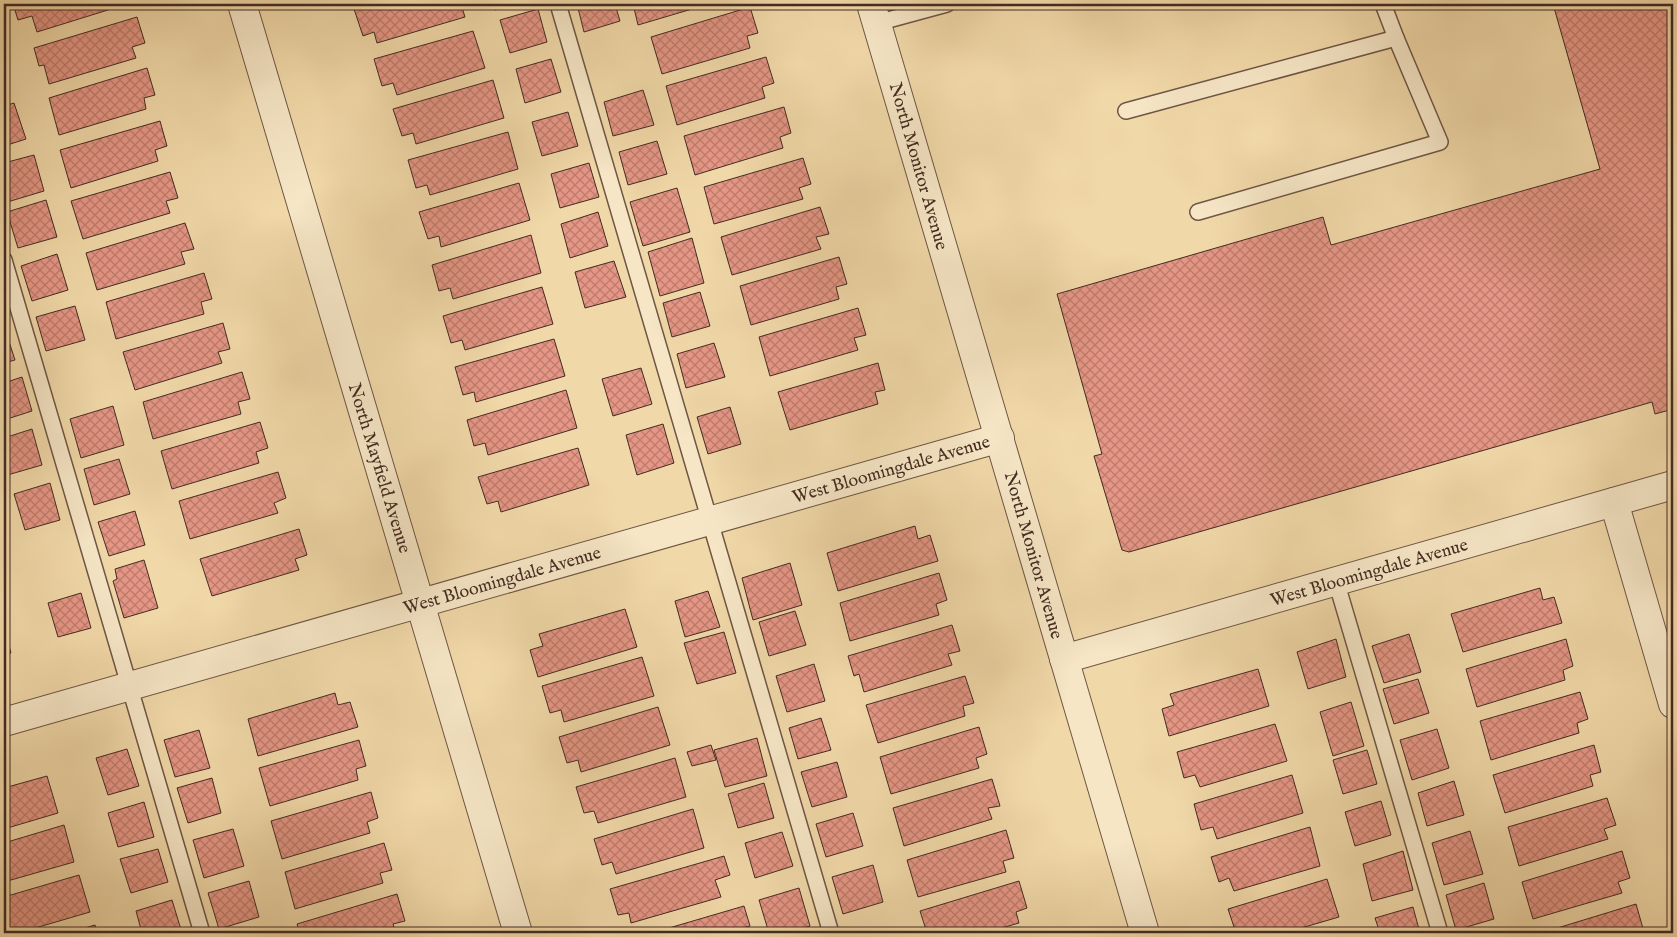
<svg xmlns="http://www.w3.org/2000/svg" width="1677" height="937" viewBox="0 0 1677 937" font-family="'IM FELL English',serif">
<defs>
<pattern id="building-cross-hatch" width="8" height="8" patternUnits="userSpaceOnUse" patternTransform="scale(1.25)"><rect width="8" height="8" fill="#e69685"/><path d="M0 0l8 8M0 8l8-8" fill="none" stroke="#bc7b6c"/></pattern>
</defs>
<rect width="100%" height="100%" fill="#f1d8a8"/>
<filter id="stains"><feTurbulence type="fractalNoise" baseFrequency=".004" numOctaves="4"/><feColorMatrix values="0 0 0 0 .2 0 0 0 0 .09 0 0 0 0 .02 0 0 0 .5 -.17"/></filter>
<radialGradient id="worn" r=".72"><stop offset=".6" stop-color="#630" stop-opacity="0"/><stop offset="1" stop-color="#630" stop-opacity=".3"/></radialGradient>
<!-- building -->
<g fill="url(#building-cross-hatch)" stroke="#432b22">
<polygon points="13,4 124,4 124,5 37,32 32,16 18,20"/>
<polygon points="371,4 461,4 465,17 377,43 374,32 363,36 354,9"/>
<polygon points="493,4 516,4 495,10"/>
<polygon points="577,4 615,4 620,21 584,32"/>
<polygon points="633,4 709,4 638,25"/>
<polygon points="1553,4 1673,4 1673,409 1655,414 1652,402 1129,552 1122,550 1094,456 1102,454 1057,294 1323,217 1331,245 1600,169"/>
<polygon points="750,7 758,33 747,36 750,48 662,74 651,37"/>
<polygon points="538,9 547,42 510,53 500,20"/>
<polygon points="137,17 145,43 132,47 136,58 49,84 44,65 39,66 34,48"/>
<polygon points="473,31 485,68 397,95 393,83 382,86 374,59"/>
<polygon points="766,57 774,83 762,87 765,98 677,125 666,86"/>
<polygon points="551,59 561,92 525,103 516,69"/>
<polygon points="147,68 155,95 144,98 146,109 59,135 49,98"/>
<polygon points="493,80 504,118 416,144 413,133 402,136 393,109"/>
<polygon points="643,90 654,125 613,136 604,102"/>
<polygon points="14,103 26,139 4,146 4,106"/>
<polygon points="784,107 791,133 780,137 783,148 695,175 684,136"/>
<polygon points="568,112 578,146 542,156 532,122"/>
<polygon points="160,121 167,146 155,150 158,161 71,188 60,150"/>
<polygon points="508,132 518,169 430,195 427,185 416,188 408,160"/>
<polygon points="657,141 667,174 628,185 619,152"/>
<polygon points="34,155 44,191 4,203 4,163"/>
<polygon points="803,158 811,184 799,188 803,199 714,224 704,187"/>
<polygon points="589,163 599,197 560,208 551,174"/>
<polygon points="170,172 178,198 166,201 170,213 83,239 71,201"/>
<polygon points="519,183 530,220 441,247 439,236 428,239 419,212"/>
<polygon points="677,188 690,232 643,246 630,202"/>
<polygon points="46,200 57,237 18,248 7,212"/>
<polygon points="820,207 829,234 816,237 821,249 732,275 721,237"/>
<polygon points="598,212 608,246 570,258 561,224"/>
<polygon points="185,223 194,249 181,252 185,264 97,290 86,253"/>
<polygon points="531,235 541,273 453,299 450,288 439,291 432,265"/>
<polygon points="692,238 704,283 660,296 648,252"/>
<polygon points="57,254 68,290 32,301 21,266"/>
<polygon points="839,257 847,284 836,287 839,299 751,325 740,286"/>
<polygon points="614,261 626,297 585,308 575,272"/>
<polygon points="204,273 212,299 201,302 204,314 116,339 106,302"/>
<polygon points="542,287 553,324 465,350 462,340 451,343 443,316"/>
<polygon points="700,292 710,326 672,337 663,303"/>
<polygon points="75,306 85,340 46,351 36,317"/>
<polygon points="858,308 866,335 854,338 858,350 770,376 759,337"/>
<polygon points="223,323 230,349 218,352 222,363 135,390 123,352"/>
<polygon points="4,326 15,360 4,363"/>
<polygon points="554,339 565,376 476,402 474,392 463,395 455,367"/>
<polygon points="714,343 725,377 686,388 677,354"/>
<polygon points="878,363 885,390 875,392 878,404 790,430 778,392"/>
<polygon points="641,368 652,404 613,416 602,379"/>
<polygon points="242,372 250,399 238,402 241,414 153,439 143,402"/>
<polygon points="22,377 32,411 4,420 4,383"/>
<polygon points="566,390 577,428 488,455 485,443 474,446 467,420"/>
<polygon points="113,406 124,445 81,458 70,419"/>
<polygon points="730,407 741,444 708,454 697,417"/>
<polygon points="260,422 268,448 256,452 259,463 172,489 161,451"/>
<polygon points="663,424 674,463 637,475 626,435"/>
<polygon points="32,429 42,465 4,476 4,438"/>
<polygon points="578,448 589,485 501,512 498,501 487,504 478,477"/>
<polygon points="119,459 130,494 94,505 84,469"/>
<polygon points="278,472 286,498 274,503 278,513 190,539 179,501"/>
<polygon points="50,483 60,520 25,530 14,494"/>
<polygon points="135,511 145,545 109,556 98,522"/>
<polygon points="915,526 918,539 930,535 938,561 838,591 827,553"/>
<polygon points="299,529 307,555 295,559 299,570 212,596 200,559"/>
<polygon points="144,560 158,608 124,618 113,581 117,579 115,569"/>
<polygon points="790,563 802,605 753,620 742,578"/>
<polygon points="939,573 947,600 936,604 939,615 850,641 840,603"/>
<polygon points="1540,588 1543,600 1554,597 1562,623 1463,652 1451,614"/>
<polygon points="708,591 720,627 685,637 675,601"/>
<polygon points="81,593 91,628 58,637 48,603"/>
<polygon points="625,609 637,647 538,677 530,650 543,646 539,634"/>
<polygon points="795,611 806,645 769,656 759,622"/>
<polygon points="952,625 960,651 948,654 952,665 864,692 859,674 854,676 848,656"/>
<polygon points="4,629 11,653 4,655"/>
<polygon points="724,632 736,673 697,684 684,643"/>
<polygon points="1409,634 1421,672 1384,683 1372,646"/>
<polygon points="1336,639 1346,677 1308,689 1297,652"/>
<polygon points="1566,639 1573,666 1563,670 1565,680 1477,707 1466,669"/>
<polygon points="642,657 654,696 564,722 561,710 550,713 542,686"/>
<polygon points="814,664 825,701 787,712 776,676"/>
<polygon points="1258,669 1269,706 1169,736 1162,709 1174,705 1170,694"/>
<polygon points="965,676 974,703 963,706 965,716 878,743 866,705"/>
<polygon points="1418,679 1429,713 1394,724 1383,689"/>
<polygon points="1580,692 1588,719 1577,723 1579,733 1491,760 1480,721"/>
<polygon points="335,693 338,705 350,702 358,727 258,756 248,719"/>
<polygon points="1351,702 1364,746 1333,756 1320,712"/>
<polygon points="658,707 670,745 581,772 578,760 567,763 559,737"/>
<polygon points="821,718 831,750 798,759 789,728"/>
<polygon points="1275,724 1287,761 1200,787 1195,775 1184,778 1177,752"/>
<polygon points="979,727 987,754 976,758 979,768 891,794 880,757"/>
<polygon points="1437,729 1449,768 1412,780 1400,740"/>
<polygon points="199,730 210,768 175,777 164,740"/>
<polygon points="757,738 767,776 725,787 714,750"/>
<polygon points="359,740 366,766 356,769 358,780 270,806 259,768"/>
<polygon points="711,745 716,760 692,766 687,752"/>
<polygon points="1594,745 1601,772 1590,775 1593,786 1505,813 1493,775"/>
<polygon points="127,749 139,786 108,795 96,758"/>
<polygon points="1367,750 1377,784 1343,794 1333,760"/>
<polygon points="675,758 686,797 598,823 594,811 584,813 576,787"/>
<polygon points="837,762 847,797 812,807 801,772"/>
<polygon points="1292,775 1303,813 1217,839 1213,827 1201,830 1194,804"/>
<polygon points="47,776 58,813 4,829 4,788"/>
<polygon points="212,778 221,813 188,823 177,788"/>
<polygon points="992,779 1000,806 988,808 992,819 904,846 893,808"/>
<polygon points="1454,781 1464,815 1427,826 1418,793"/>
<polygon points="764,783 774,818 738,828 728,794"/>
<polygon points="371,792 378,818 367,822 370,833 282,859 271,821"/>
<polygon points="1607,798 1616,825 1604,829 1608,839 1519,866 1508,827"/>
<polygon points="1381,801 1391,835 1355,846 1345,812"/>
<polygon points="144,802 154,837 118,847 108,813"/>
<polygon points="693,809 704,848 616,874 612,862 602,865 594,839"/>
<polygon points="853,813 863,846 826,857 816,824"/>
<polygon points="64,825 74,862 4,882 4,843"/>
<polygon points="1310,827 1320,866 1234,891 1229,878 1219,882 1211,857"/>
<polygon points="233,829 244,866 204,878 193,840"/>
<polygon points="1006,830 1014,858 1003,861 1006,872 918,897 907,860"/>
<polygon points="1470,831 1483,874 1444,885 1432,843"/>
<polygon points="782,832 793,866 755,878 745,843"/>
<polygon points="384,843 392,870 380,873 383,883 295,909 285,872"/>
<polygon points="158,849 168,882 131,893 120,859"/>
<polygon points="1403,851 1413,890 1372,901 1363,864"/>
<polygon points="1622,851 1630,878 1618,882 1622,893 1533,919 1522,882"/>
<polygon points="724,856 730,875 715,880 721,897 631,923 629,913 618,915 610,889"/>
<polygon points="873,865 883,902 843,914 832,877"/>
<polygon points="79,875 90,912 18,933 4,933 4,897"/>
<polygon points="1327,879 1339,917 1284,933 1249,933 1248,930 1236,933 1228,909"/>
<polygon points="249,881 259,917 219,929 208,893"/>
<polygon points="1019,881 1027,908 1016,912 1019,923 984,933 927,933 920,911"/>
<polygon points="1484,883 1494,919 1456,930 1446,895"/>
<polygon points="799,888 810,926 785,933 769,933 759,900"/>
<polygon points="397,894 405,921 393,924 396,933 300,933 297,924"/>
<polygon points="172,900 182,933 142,933 136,911"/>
<polygon points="1636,904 1644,932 1638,933 1541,933"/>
<polygon points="744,906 750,926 731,931 732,933 652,933"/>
<polygon points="1413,907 1420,933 1380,933 1375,918"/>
<polygon points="95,925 98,933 67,933"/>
</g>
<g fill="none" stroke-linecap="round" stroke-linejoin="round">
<defs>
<g id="service">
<polyline points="558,4 831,933"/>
<polyline points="877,23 947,4"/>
<polyline points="1126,111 1396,38 1383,4"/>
<polyline points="1198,212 1440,142 1396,38"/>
<polyline points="4,260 202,933"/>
<polyline points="1336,581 1440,933"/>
</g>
<g id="minor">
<polyline points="242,4 518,933"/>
<polyline points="871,4 1145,933"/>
<polyline points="1614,502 1673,704"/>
<polyline points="1064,659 1673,485"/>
<polyline points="4,722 1000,438"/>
</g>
</defs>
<!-- service casing -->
<use href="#service" stroke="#6e5644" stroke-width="18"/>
<!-- minor casing -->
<use href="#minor" stroke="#6e5644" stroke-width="30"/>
<!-- service -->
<use href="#service" stroke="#f6e6c6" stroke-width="15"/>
<!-- minor -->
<use href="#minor" stroke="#f6e6c6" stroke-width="28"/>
</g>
<g text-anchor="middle" stroke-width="5" stroke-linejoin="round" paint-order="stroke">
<!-- street labels -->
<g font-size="18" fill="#432b22" stroke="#f6e6c6">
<text transform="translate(919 166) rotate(74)" y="6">North Monitor Avenue</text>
<text transform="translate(380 468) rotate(73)" y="6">North Mayfield Avenue</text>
<text transform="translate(891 469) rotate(-16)" y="6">West Bloomingdale Avenue</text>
<text transform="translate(1034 555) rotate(74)" y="6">North Monitor Avenue</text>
<text transform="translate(1369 572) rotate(-16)" y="6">West Bloomingdale Avenue</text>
<text transform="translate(502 580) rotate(-16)" y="6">West Bloomingdale Avenue</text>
</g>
</g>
<!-- margin -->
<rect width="1677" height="937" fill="none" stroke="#f1d8a8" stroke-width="20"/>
<rect x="5" y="5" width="1667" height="927" fill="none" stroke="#432b22" stroke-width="2.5"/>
<rect x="10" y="10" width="1657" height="917" fill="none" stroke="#432b22"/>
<rect width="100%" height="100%" filter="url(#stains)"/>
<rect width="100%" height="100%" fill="url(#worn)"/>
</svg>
